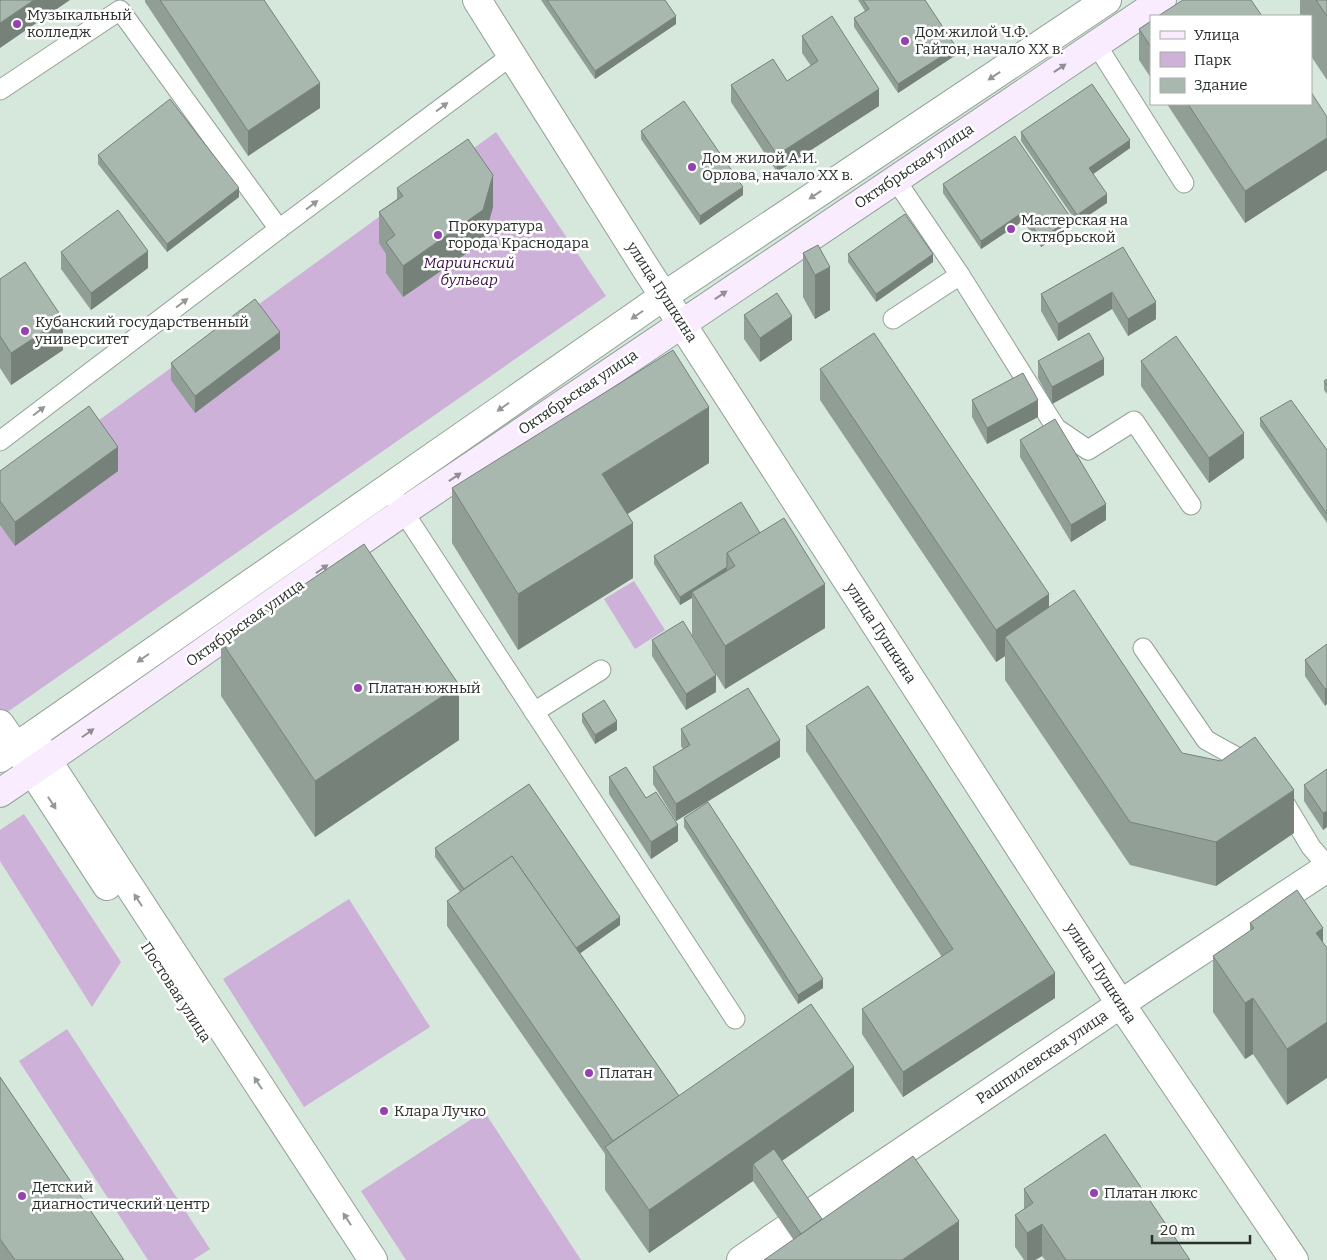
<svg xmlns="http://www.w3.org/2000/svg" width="1327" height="1260" viewBox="0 0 1327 1260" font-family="Bitter,serif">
<rect width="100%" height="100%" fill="#d6e7dc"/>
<!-- green -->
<g fill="#ceb1d9">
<polygon points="496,132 606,296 0,717 0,492"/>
<polygon points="634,581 665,630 635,649 604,599"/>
<polygon points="24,814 121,962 92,1007 0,861 0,830"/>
<polygon points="349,899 430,1027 304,1107 223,979"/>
<polygon points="67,1029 210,1249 193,1260 148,1260 19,1061"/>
<polygon points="484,1111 581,1260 406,1260 361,1191"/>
</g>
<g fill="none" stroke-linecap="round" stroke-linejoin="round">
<defs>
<g id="service">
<polyline points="1096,44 1184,183"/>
<polyline points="0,90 120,10 279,229"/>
<polyline points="895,179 960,275 1056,428 1088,450 1134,421 1191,505"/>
<polyline points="893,319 960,275"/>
<polyline points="0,441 279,229 511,56"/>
<polyline points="388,488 735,1019"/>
<polyline points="1143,648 1206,740 1253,766"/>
<polyline points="534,712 601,670"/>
<polyline points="1281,797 1311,847 1327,866"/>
</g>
<polyline id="pedestrian" points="0,724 16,747"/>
<g id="minor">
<polyline points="477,0 643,264 1114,994 1294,1260"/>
<polyline points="808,1215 1146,987 1327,868"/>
<polyline points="741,1260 786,1229"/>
</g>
<g id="tertiary">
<polyline points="34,740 373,1260"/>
<polyline points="20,752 107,886"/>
<polyline points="0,758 664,296 1107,0"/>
</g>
<path id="secondary" d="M0 793C137 700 270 603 406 510 657 338 910 169 1162 0"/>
</defs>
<!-- service casing -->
<use href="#service" stroke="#92a197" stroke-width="21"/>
<!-- pedestrian casing -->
<use href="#pedestrian" stroke="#92a197" stroke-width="30"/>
<!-- minor casing -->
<use href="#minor" stroke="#92a197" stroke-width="30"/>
<!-- tertiary casing -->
<use href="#tertiary" stroke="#92a197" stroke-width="30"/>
<!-- secondary casing -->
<use href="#secondary" stroke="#92a197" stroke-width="30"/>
<!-- service -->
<use href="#service" stroke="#fff" stroke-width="19"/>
<!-- pedestrian -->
<use href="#pedestrian" stroke="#fff" stroke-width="28"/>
<!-- minor -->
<use href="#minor" stroke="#fff" stroke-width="28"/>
<!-- tertiary -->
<use href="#tertiary" stroke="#fff" stroke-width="28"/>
<!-- secondary -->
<use href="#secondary" stroke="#f9ecfe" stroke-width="28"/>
</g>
<!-- wall -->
<g fill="#909e96">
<polygon points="145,0 264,0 320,108 248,156 145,2"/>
<polygon points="541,0 665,0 676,24 595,79"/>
<polygon points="858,0 925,0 956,55 898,93 854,27 854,18 865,11"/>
<polygon points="1300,0 1327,0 1327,80 1311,56 1311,16 1300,16"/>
<polygon points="1151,21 1151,78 1139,60 1139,29"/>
<polygon points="802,36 879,106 777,172 731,102 731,85 787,81 811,66 802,53"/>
<polygon points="1167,104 1311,104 1327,117 1327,170 1245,223"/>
<polygon points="641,131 743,195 700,225 641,139"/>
<polygon points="1021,132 1130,148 1093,174 1107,203 1077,223 1021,141"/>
<polygon points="98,155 239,197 167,252 98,164"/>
<polygon points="943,184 1071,227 1041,247 1023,221 981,249 943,193"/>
<polygon points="397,188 493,207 483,242 403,297 386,273 386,254 379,243 379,212 397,199"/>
<polygon points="1123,247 1156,319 1128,336 1112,309 1058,341 1041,311 1041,294"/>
<polygon points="61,252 148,268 91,310 61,269"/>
<polygon points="803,253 830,267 830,310 815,319 803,297"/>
<polygon points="848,254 933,262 876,302 848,262"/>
<polygon points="0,279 63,350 11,385 0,368"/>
<polygon points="744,315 792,340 760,362 744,339"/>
<polygon points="280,349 195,413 171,380 171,363"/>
<polygon points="1038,361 1104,375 1052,404 1038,378"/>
<polygon points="1141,361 1244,458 1209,483 1141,386"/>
<polygon points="820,369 1049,607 1182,753 1294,833 1216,886 1130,865 1005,680 1005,656 996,662 820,400"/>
<polygon points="1327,379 1327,394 1324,390 1324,381"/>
<polygon points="972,400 1038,417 987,444 972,417"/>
<polygon points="1260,418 1327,450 1327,523 1260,426"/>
<polygon points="1020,440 1106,520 1071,542 1020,457"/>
<polygon points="709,463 627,514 633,578 518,650 452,543 452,488"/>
<polygon points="0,471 118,471 15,546 0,525"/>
<polygon points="760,533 825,628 725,689 692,635 692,598 680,605 654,564 654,556"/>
<polygon points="652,640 716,692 686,710 652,656"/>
<polygon points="221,641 459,740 315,837 221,696"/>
<polygon points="1327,644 1325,706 1305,676 1305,660"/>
<polygon points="582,714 617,730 595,744 582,722"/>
<polygon points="806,726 1055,998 903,1097 862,1034 862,1009 942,957 806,751"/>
<polygon points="681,729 780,757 676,821 653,784 653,767 683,749 681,746"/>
<polygon points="1327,769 1323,830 1304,801 1304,785"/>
<polygon points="609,777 678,841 651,859 609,794"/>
<polygon points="684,818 823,988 798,1004 684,827"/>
<polygon points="435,848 620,925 580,953 679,1096 854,1111 782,1161 822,1219 959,1260 793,1239 753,1181 649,1253 605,1190 605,1154 447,926 447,901 460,892 435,857"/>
<polygon points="1297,890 1287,1105 1253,1054 1245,1059 1213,1012 1213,956 1250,931 1250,923"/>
<polygon points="0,1077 124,1260 0,1260"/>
<polygon points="1024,1189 1190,1260 1045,1260 1042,1256 1035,1260 1024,1260 1015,1247 1015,1215 1024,1210"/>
</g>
<!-- shaded-wall -->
<g fill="#76817a">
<polygon points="34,0 70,0 0,48 0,23"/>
<polygon points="676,16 676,24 595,79 595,71"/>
<polygon points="956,47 956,55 898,93 898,84"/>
<polygon points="320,83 320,108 248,156 248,131"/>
<polygon points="879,89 879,106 777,172 777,155"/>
<polygon points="1327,138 1327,170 1245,223 1245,191"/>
<polygon points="1130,140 1130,148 1089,177 1089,168"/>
<polygon points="493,175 493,207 483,242 403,297 403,266"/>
<polygon points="743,187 743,195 700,225 700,216"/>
<polygon points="239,188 239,197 167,252 167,244"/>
<polygon points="1107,194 1107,203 1077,223 1077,215"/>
<polygon points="1023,212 1023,221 981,249 981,241"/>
<polygon points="1071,218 1071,227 1041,247 1041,239"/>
<polygon points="148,251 148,268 91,310 91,293"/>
<polygon points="933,254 933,262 876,302 876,294"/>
<polygon points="830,267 830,310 815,319 815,275"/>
<polygon points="1112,292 1112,309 1058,341 1058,324"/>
<polygon points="1156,302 1156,319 1128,336 1128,319"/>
<polygon points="792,316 792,340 760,362 760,338"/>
<polygon points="63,319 63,350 11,385 11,353"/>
<polygon points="280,332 280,349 195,413 195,396"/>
<polygon points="1104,359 1104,375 1052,404 1052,387"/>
<polygon points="1038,400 1038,417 987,444 987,428"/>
<polygon points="709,407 709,463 602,530 602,474"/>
<polygon points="1244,433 1244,458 1209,483 1209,458"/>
<polygon points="118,447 118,471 15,546 15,522"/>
<polygon points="1106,504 1106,520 1071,542 1071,525"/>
<polygon points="633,523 633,578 518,650 518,594"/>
<polygon points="727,567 727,576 692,592 692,598 680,605 680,597"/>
<polygon points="825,584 825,628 725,689 725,646"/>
<polygon points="1049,594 1049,626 1005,637 1005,656 996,662 996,630"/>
<polygon points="716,675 716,692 686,710 686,694"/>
<polygon points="459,685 459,740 315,837 315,781"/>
<polygon points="1327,688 1327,704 1325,706 1325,689"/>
<polygon points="617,721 617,730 595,744 595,735"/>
<polygon points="780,740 780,757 676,821 676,804"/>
<polygon points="1294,790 1294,833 1216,886 1216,842"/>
<polygon points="1327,811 1327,827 1323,830 1323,813"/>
<polygon points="678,825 678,841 651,859 651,842"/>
<polygon points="620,917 620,925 568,962 568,953"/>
<polygon points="1323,928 1323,984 1316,933"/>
<polygon points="1055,973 1055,998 903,1097 903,1072"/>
<polygon points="823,979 823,988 798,1004 798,995"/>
<polygon points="1253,998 1253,1054 1245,1059 1245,1003"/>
<polygon points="1327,1022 1327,1078 1287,1105 1287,1049"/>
<polygon points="854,1067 854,1111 761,1175 753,1164 753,1181 649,1253 649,1210"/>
<polygon points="959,1221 959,1260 902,1260"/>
<polygon points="1042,1224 1042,1256 1035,1260 1027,1260 1027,1233"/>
</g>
<!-- building -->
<g fill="#a8b8ae" stroke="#76817a">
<polygon points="0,0 34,0 0,23"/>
<polygon points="160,0 264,0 320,83 248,131"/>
<polygon points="547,0 665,0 676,16 595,71"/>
<polygon points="863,0 925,0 956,47 898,84 854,18 869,9"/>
<polygon points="1183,0 1251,0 1262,16 1158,16"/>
<polygon points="1316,0 1327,0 1327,16"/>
<polygon points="832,16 879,89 777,155 731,85 773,59 787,81 818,61 802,36"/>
<polygon points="1151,21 1151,47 1139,29"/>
<polygon points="1092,84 1130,140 1089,168 1107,194 1077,215 1021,132"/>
<polygon points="1311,92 1327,117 1327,138 1245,191 1188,104 1311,104"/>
<polygon points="170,99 239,188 167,244 98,155"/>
<polygon points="684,101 743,187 700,216 641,131"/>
<polygon points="1015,136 1071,218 1041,239 1023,212 981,241 943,184"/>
<polygon points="468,139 493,175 483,210 403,266 386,242 395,235 379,212 403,196 397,188"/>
<polygon points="118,210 148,251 91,293 61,252"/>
<polygon points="905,214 933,254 876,294 848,254"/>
<polygon points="818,245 830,267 815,275 803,253"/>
<polygon points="1123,247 1156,302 1128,319 1112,292 1058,324 1041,294"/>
<polygon points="25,262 63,319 11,353 0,336 0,279"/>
<polygon points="777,293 792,316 760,338 744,315"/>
<polygon points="255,299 280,332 195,396 171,363"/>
<polygon points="874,333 1049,594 996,630 820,369"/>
<polygon points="1089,333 1104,359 1052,387 1038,361"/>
<polygon points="1176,336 1244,433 1209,458 1141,361"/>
<polygon points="673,350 709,407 602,474 633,523 518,594 452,488"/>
<polygon points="1023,373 1038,400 987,428 972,400"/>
<polygon points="1327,379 1327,386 1324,381"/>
<polygon points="1291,400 1327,450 1327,514 1260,418"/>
<polygon points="89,406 118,447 15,522 0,501 0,471"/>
<polygon points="1055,419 1106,504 1071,525 1020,440"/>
<polygon points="741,502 760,533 727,553 727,567 680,597 654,556"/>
<polygon points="784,518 825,584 725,646 692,592 735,566 727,553"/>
<polygon points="364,544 459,685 315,781 221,641"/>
<polygon points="1074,590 1182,753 1221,761 1255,737 1294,790 1216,842 1130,822 1005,637"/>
<polygon points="683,621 716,675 686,694 652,640"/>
<polygon points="1327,644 1327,688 1325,689 1305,660"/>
<polygon points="868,686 1055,973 903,1072 862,1009 953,949 806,726"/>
<polygon points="748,688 780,740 676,804 653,767 690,745 681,729"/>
<polygon points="604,700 617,721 595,735 582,714"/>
<polygon points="626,767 646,798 656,792 678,825 651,842 609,777"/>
<polygon points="1327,769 1327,811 1323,813 1304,785"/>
<polygon points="529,784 620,917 576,948 512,856 464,889 435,848"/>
<polygon points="708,802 823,979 798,995 684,818"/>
<polygon points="512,856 679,1096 613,1141 447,901"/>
<polygon points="1297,890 1323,928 1316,933 1327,948 1327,1022 1287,1049 1253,998 1245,1003 1213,956 1254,928 1250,923"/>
<polygon points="811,1004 854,1067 649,1210 605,1147"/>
<polygon points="0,1077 124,1260 15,1260 0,1239"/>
<polygon points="1105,1134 1190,1260 1066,1260 1042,1224 1027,1233 1015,1215 1033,1203 1024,1189"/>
<polygon points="774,1149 822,1219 801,1234 753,1164"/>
<polygon points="913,1156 959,1221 902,1260 764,1260"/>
</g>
<!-- one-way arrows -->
<defs><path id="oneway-solid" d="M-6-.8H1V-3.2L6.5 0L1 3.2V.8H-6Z" transform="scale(1.25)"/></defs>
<g fill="#918e94">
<use href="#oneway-solid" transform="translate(1060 68) rotate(-34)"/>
<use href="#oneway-solid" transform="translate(721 295) rotate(-34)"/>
<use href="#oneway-solid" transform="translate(455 477) rotate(-34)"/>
<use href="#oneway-solid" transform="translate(322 569) rotate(-35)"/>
<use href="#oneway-solid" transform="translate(88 733) rotate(-35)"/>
</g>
<g fill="#949795">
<use href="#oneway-solid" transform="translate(994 76) rotate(146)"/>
<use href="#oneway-solid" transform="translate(442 107) rotate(-37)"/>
<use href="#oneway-solid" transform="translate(815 195) rotate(146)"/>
<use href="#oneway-solid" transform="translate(312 205) rotate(-37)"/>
<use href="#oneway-solid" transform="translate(182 303) rotate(-37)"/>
<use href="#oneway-solid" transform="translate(637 315) rotate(145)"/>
<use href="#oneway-solid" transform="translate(503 407) rotate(145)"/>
<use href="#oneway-solid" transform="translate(39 411) rotate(-37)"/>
<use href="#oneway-solid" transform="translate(143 658) rotate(145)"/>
<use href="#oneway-solid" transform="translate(52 803) rotate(57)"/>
<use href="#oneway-solid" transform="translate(138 900) rotate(-123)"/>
<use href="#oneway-solid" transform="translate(258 1083) rotate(-123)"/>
<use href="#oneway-solid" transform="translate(347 1219) rotate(-123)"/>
</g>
<!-- markers -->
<g fill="#9541b0" stroke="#fff" stroke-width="2">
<circle cx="17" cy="24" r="5"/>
<circle cx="905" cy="41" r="5"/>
<circle cx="692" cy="167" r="5"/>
<circle cx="1011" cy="229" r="5"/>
<circle cx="438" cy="235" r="5"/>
<circle cx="25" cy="331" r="5"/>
<circle cx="358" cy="688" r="5"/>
<circle cx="589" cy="1073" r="5"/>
<circle cx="384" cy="1111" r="5"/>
<circle cx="1094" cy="1193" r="5"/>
<circle cx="22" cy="1196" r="5"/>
</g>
<g text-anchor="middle" stroke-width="5" stroke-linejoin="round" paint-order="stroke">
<!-- poi labels -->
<g font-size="15" fill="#292f2b" stroke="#fff" text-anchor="start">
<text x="27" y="20">Музыкальный<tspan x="27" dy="17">колледж</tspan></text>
<text x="915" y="37">Дом жилой Ч.Ф.<tspan x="915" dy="17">Гайтон, начало XX в.</tspan></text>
<text x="702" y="163">Дом жилой А.И.<tspan x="702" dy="17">Орлова, начало XX в.</tspan></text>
<text x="1021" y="225">Мастерская на<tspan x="1021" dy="17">Октябрьской</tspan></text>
<text x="448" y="231">Прокуратура<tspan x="448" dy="17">города Краснодара</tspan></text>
<text x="35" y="327">Кубанский государственный<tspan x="35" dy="17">университет</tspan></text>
<text x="368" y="693">Платан южный</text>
<text x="599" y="1078">Платан</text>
<text x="394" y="1116">Клара Лучко</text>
<text x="32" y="1192">Детский<tspan x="32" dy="17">диагностический центр</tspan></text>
<text x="1104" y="1198">Платан люкс</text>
</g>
<!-- street labels -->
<g font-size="15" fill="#292f2b" stroke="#fff">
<text transform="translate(914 166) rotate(-34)" y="5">Октябрьская улица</text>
<text transform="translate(662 292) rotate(57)" y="5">улица Пушкина</text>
<text transform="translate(578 392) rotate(-34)" y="5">Октябрьская улица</text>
<text transform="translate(245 623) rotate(-35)" y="5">Октябрьская улица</text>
<text transform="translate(881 633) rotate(57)" y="5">улица Пушкина</text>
<text transform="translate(1101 973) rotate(57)" y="5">улица Пушкина</text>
<text transform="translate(176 992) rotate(57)" y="5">Постовая улица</text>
<text transform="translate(1042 1057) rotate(-34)" y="5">Рашпилевская улица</text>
</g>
<!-- park labels -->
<g font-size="15" font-style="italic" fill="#3e144b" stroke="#fff">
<text x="469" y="268">Мариинский<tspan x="469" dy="17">бульвар</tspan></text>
</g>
</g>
<!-- legend -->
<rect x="1150" y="15" width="162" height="90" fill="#ffffff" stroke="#a9acaa"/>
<rect x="1160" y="31" width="25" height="8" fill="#f9ecfe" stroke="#a9acaa"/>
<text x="1194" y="40" font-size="15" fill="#292f2b">Улица</text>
<rect x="1160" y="52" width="25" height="15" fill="#ceb1d9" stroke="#a9acaa"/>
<text x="1194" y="65" font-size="15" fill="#292f2b">Парк</text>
<rect x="1160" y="78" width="25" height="15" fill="#a8b8ae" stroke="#a9acaa"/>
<text x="1194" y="90" font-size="15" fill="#292f2b">Здание</text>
<!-- scale -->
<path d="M1152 1235v8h98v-8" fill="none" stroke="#292f2b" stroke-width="2.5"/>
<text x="1160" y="1235" font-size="15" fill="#292f2b" stroke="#ffffff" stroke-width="4" paint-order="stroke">20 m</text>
</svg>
